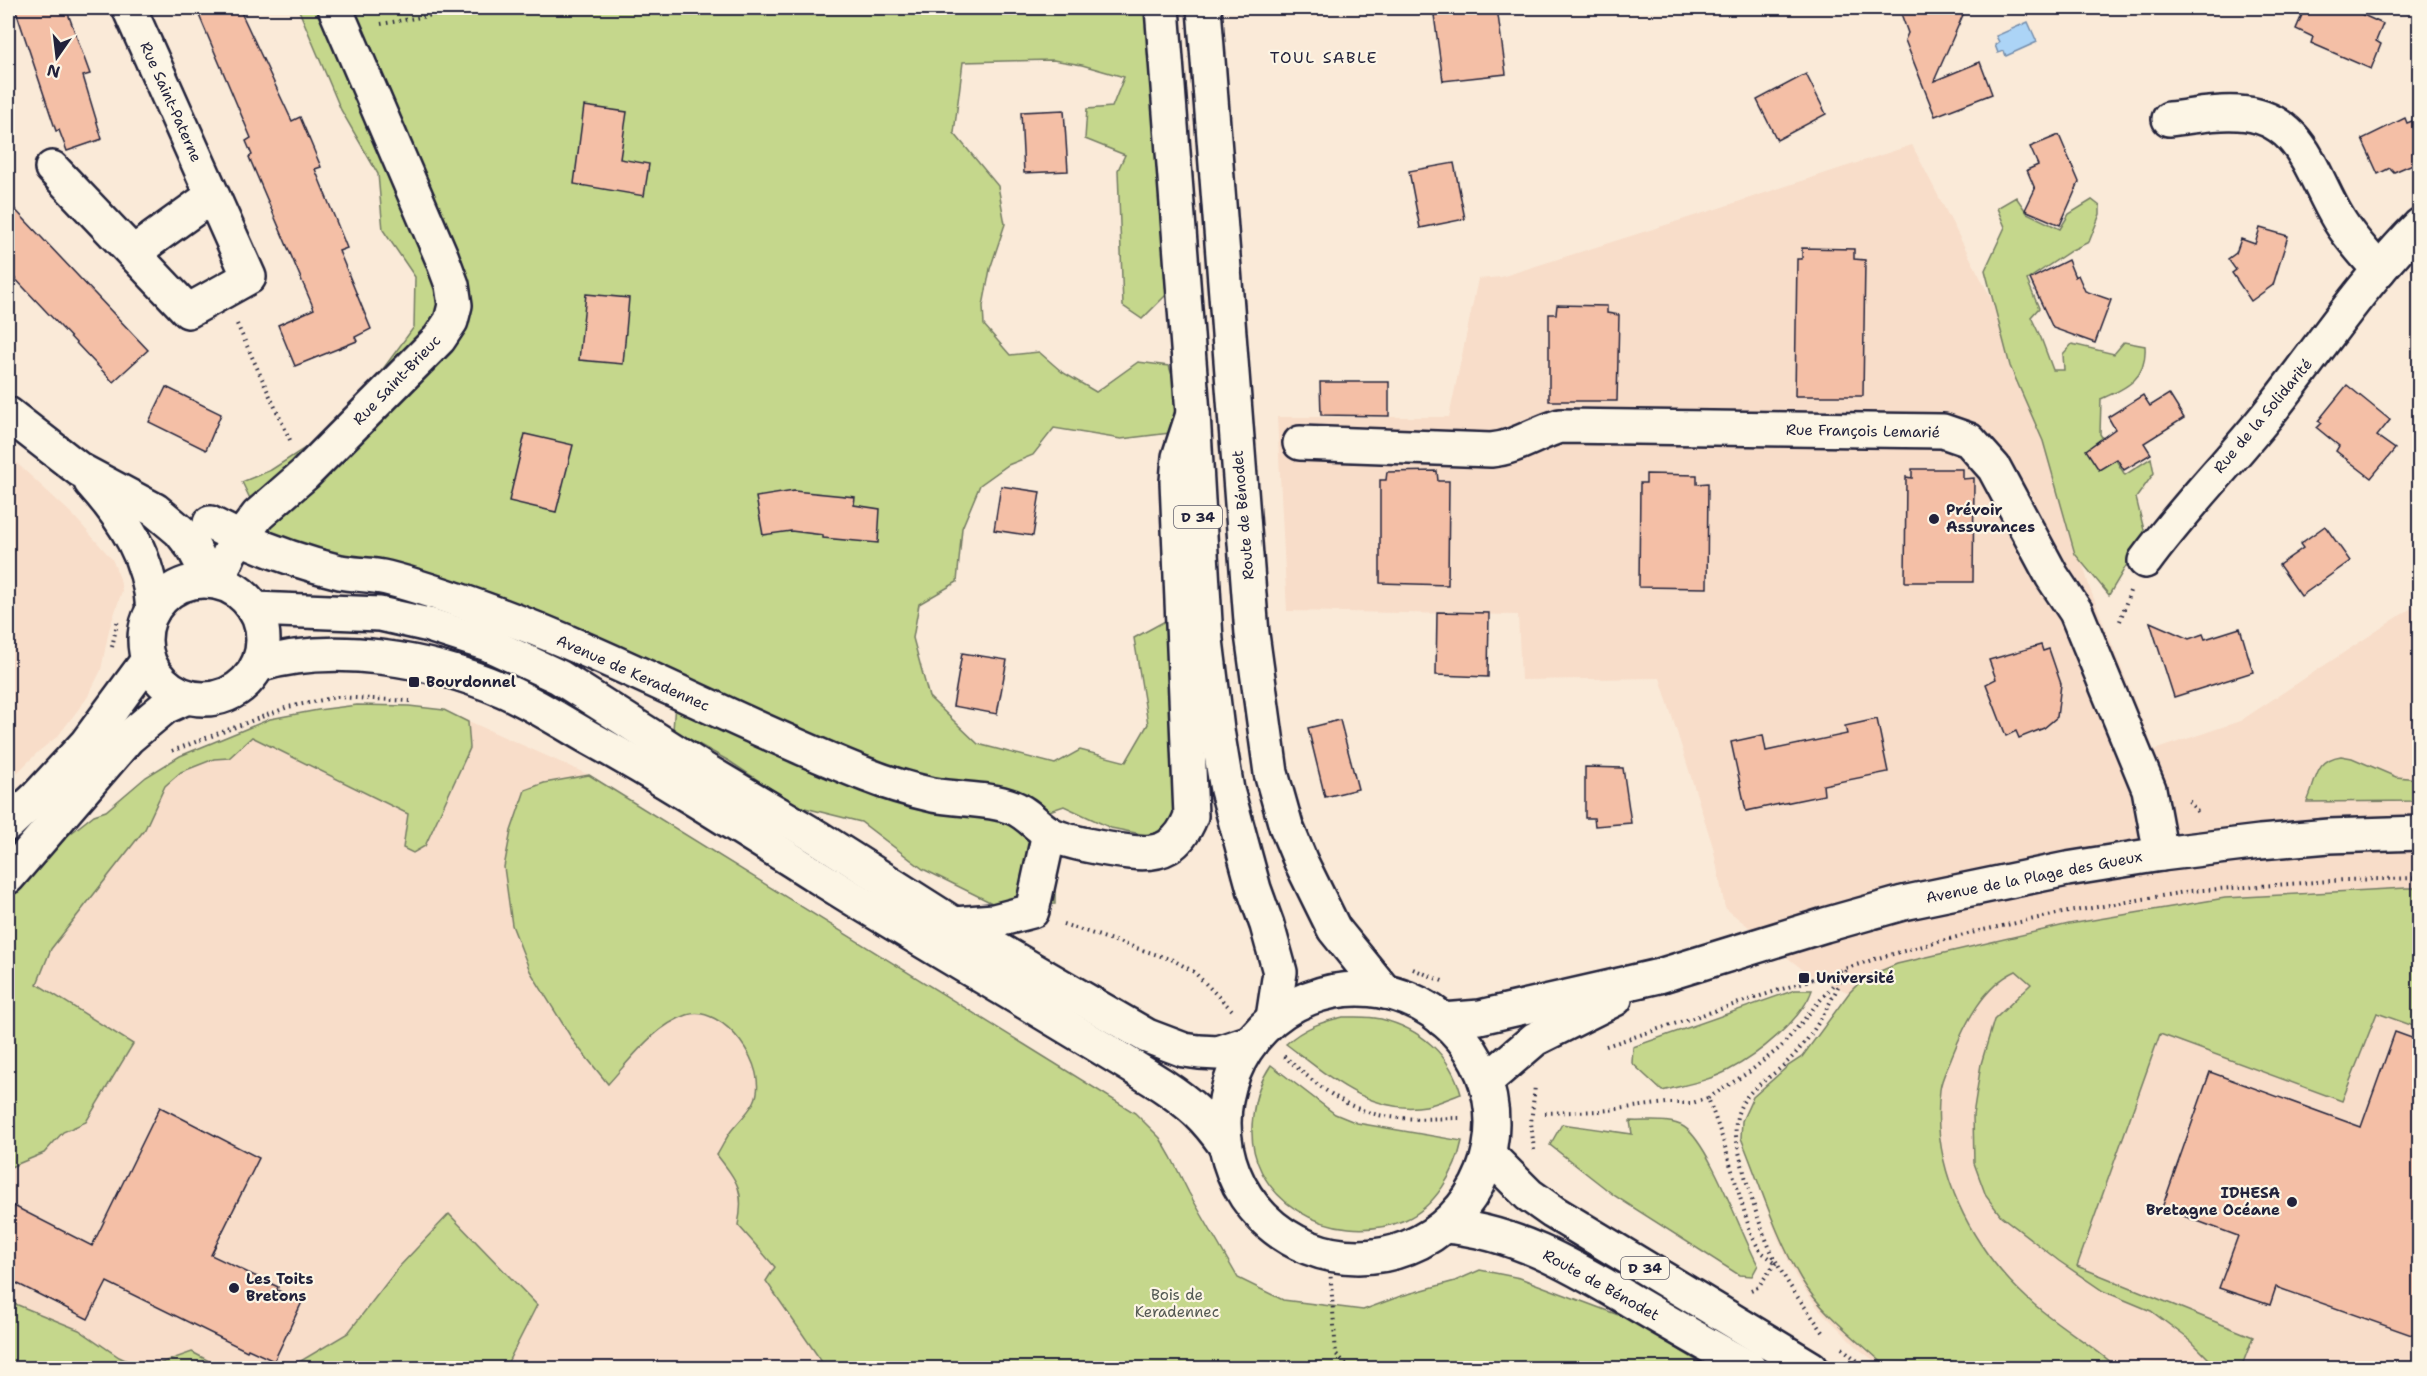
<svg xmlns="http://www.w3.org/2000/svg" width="2427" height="1376" viewBox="0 0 2427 1376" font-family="'Shantell Sans',sans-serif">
<rect width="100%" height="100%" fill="#faead8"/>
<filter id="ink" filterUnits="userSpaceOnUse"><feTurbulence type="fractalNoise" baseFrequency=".0167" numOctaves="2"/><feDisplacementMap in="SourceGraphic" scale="12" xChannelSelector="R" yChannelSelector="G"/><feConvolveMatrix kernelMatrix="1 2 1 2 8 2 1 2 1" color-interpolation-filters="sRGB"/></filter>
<g filter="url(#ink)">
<!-- built -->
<g fill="#f8ddc9">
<polygon points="1912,145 2027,368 2090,589 2154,750 2240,721 2410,609 2419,600 2419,1368 1884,1368 1860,1350 1817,1307 1796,1277 1777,1236 1741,1138 1742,1121 1753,1097 1788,1066 1802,1057 1824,1031 1849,993 1807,973 1725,908 1713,847 1660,678 1521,680 1518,615 1287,611 1277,417 1449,417 1478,279 1501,277 1713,210"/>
<polygon points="8,455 72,514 112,559 120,579 122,591 109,630 101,670 87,698 58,736 39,751 8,782"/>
<polygon points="357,705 409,706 444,710 589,775 1135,1113 1160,1138 1196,1205 1153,1368 8,1368 8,952 128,794 146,777 180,756 270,719 318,710"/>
</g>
<!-- green -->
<g fill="#c5d78c" stroke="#747c64" stroke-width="1.5">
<polygon points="298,8 452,8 458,14 489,8 1151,8 1172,289 1142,319 1123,306 1118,170 1125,155 1085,139 1087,109 1112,107 1124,77 1082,65 1053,60 963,62 954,133 998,186 1005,224 990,269 983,306 984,325 1010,355 1039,352 1062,372 1096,392 1138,362 1169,366 1181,404 1170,433 1121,439 1054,428 1033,455 1008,465 980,485 962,528 957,582 919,604 913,638 929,697 978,744 1055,764 1080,750 1126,762 1148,724 1134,638 1167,620 1185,812 1151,836 1111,828 1064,806 1019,821 1055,865 1055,904 998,906 923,869 861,822 797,806 729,761 673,730 675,703 657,676 487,630 371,590 328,586 311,557 273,535 258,515 242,482 271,470 316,441 366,392 414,327 415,277 383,230 378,174 341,110"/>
<path d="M2016 197 2027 213 2060 229 2069 214 2092 200 2100 206V214L2089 242 2072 250 2027 280 2039 308 2031 317 2041 338 2053 370H2064L2063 354 2072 344 2114 354 2124 342 2145 346C2147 379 2128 387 2101 399L2100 434 2125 475 2151 458 2154 473 2136 498 2145 534 2109 595 2075 554 2043 441 2010 366 1985 270 2005 227 1997 208Z"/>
<polygon points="357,705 409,706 444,710 468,722 470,748 425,846 413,853 403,848 408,814 252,737 229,758 214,759 181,772 165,786 145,829 51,949 37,984 133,1044 86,1122 63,1132 44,1153 8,1168 8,899 61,841 94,815 106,811 146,777 180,756 270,719 318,710"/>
<path d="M2341 756 2352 758 2396 777 2419 779V801L2307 802C2317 781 2314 760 2341 756Z"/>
<path d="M589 775 1135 1113 1160 1138 1171 1157 1189 1193 1238 1278 1283 1300 1363 1310 1401 1296 1455 1281 1480 1270 1520 1278 1629 1319 1709 1368H826L766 1281 775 1267 738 1225C745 1191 738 1182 717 1155 722 1147 726 1138 731 1131 738 1122 749 1112 754 1102 771 1068 723 1003 687 1015 654 1026 631 1059 608 1084L574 1042 530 971 512 925 504 867 511 831 525 790 544 783Z"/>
<path d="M2406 888H2419V1028L2377 1013 2342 1101 2160 1034 2077 1266 2253 1337 2241 1368H2218L2191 1341 2151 1311 2103 1291 2059 1261 2001 1216 1986 1196 1974 1163 1973 1115 1981 1064 1994 1020 2031 984 2016 971C1983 986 1965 1024 1952 1056 1948 1067 1941 1079 1940 1090 1930 1169 1971 1247 2028 1299 2056 1325 2090 1343 2118 1368H1968L1952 1361 1930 1368H1888C1858 1340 1822 1314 1801 1279 1775 1235 1760 1184 1741 1138L1742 1121 1753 1097 1788 1066 1802 1057 1849 993 1864 978 1897 964 2069 924 2225 898Z"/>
<path d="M1795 990H1812C1803 1019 1756 1056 1729 1070 1709 1081 1684 1085 1662 1091L1632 1063 1633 1047Z"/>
<path d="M1343 1017C1355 1017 1369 1016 1381 1019 1421 1029 1450 1054 1461 1094 1449 1098 1437 1104 1426 1106 1371 1116 1326 1074 1286 1044 1304 1028 1321 1022 1343 1017Z"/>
<path d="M1271 1065 1335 1114 1357 1123 1462 1141C1456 1171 1435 1207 1405 1220 1332 1250 1241 1199 1253 1116 1255 1096 1260 1081 1271 1065Z"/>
<path d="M1630 1121C1646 1122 1670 1118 1684 1127 1710 1144 1741 1234 1758 1265L1752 1276 1739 1275 1615 1196 1550 1145 1562 1124 1632 1134Z"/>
<polygon points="449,1214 537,1305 505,1368 289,1368 348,1333 399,1267"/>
<polygon points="8,1301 79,1330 119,1357 142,1368 8,1368"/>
<polygon points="192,1352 222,1368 147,1368"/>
</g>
<!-- water -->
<polygon fill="#acd4f6" stroke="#758dab" stroke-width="1.5" points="2028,22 2037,42 2006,56 2004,51 1998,53 1995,45 1999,42 1996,36"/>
<!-- building -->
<g fill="#f4bfa6" stroke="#22223b" stroke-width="1.5">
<polygon points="15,8 66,8 90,74 83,76 102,139 67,151 59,130 56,131"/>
<polygon points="196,8 239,8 292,121 300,117 321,167 315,169 347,248 339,251 371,329 355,337 357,341 295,366 278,325 314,309 249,157 252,155 246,141 251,138"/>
<polygon points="1497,8 1506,74 1443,81 1434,15"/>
<polygon points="1899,8 1966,8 1934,81 1980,62 1992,94 1935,116 1905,40 1908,33"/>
<polygon points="2305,8 2363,8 2361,14 2383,24 2376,41 2381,44 2371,69 2311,43 2313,37 2296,29"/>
<polygon points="1806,74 1826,114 1777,140 1757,100"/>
<polygon points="584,106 627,112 620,159 649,164 644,196 574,184"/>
<polygon points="1064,110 1068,171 1024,173 1021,112"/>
<polygon points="2405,118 2407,123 2420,118 2420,161 2394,172 2390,168 2378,174 2362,139"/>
<polygon points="2059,135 2079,182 2060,225 2025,210 2035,189 2027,170 2038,165 2030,147"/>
<polygon points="1454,163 1465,219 1420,228 1409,171"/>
<polygon points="8,202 148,350 113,382 8,271"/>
<polygon points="2260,228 2288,236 2273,285 2251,301 2232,273 2236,270 2228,259 2236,253 2241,239 2255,244"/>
<polygon points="1802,248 1854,249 1854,259 1865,260 1863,396 1795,396 1797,259 1802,259"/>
<polygon points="2068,260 2075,277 2078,275 2085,291 2111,300 2095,343 2053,328 2030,279"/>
<polygon points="586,294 629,298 623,364 579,360"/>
<polygon points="1557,305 1607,306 1607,313 1619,315 1617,401 1549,401 1549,314 1556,314"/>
<polygon points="1320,382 1389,382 1389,416 1321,415"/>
<polygon points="2347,385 2390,420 2377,436 2395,449 2371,478 2336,451 2339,446 2317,428 2322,423 2318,421"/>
<polygon points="166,387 221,414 206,450 149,422"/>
<polygon points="2169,394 2184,418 2144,443 2151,454 2124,470 2117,459 2099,470 2086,450 2115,429 2108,417 2143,395 2150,406"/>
<polygon points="525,434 573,445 556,512 509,501"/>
<polygon points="1912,469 1963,469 1963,479 1974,478 1973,582 1905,582 1906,477 1912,478"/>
<polygon points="1437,471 1438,481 1449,481 1448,585 1380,583 1380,480 1386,480 1387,472"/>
<polygon points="1646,474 1697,475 1697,484 1708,483 1707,588 1639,587 1640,483 1646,483"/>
<polygon points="1001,486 1040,492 1033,536 994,530"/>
<polygon points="794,491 855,497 854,505 880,509 878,543 823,538 823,535 791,531 763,535 756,497"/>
<polygon points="2325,526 2350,561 2301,596 2279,565 2303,548 2300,544"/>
<polygon points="1437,612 1489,613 1488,677 1436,675"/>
<polygon points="2150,622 2189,639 2203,634 2205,639 2240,628 2253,672 2174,697"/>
<polygon points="2041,645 2043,651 2049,649 2061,684 2057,717 2044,728 2019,738 2016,731 2006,736 1986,684 1996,679 1989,660"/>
<polygon points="962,653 1007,660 997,714 953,706"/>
<polygon points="1877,719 1888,772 1823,785 1824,795 1746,811 1731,742 1763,735 1766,751 1847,734 1845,726"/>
<polygon points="1340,720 1358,789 1325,797 1308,728"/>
<polygon points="1585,767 1623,768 1631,823 1595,826 1594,818 1585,818"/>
<polygon points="2395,1032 2420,1041 2420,1338 2276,1287 2270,1305 2219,1288 2238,1236 2162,1208 2210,1072 2361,1127"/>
<polygon points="160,1107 259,1158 211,1255 278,1287 277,1290 302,1302 274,1361 248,1349 247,1351 107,1282 88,1319 8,1279 8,1203 92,1246"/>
</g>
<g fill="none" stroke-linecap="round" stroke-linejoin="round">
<defs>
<g id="minor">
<path d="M2169 119C2191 117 2215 111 2238 113 2303 116 2311 175 2339 220 2350 238 2365 254 2379 270"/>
<polyline points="52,168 188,311 249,277 129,8"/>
<polyline points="133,253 212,196"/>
<polyline points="8,414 80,470 155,510 180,531 194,549 211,581"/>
<path d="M1300 443 1491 450C1516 448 1536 433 1560 426L1943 431 1969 440 1994 468 2052 576 2076 612 2149 789 2161 854"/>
<path d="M91 482C125 520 150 558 153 610"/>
<path d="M210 523C250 544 295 561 340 572 355 575 372 574 387 578 422 587 456 599 489 611 618 658 739 725 867 775 887 783 911 790 933 795 959 800 988 798 1012 807 1026 812 1035 824 1047 832 1062 842 1110 850 1130 852 1162 856 1179 846 1191 816L1177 481 1179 457 1193 414"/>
<path d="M2145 561C2183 509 2228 464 2268 414 2318 351 2363 282 2420 225"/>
<circle cx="204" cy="640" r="59"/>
<polyline points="217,582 230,552 258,515 305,474 439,339 451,321 455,305 452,285 442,258 335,8"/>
<polyline points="254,609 380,614 429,625 488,644 559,677 701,768 817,837 954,924 1147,1036 1184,1050 1199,1052 1218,1053 1251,1042"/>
<path d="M258 665C335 642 430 659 503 690 533 703 560 721 588 737 668 781 744 830 820 878 933 949 1049 1014 1162 1085 1192 1105 1204 1116 1225 1145"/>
<polyline points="8,824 37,797 86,744 148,660"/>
<polyline points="8,877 128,738 165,707 187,697"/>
<polyline points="954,924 994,921 1032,911 1049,833"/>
<polyline points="1443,1020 1480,1017 1659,976 1825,925 1903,903 2067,869 2161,854 2260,842 2329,836 2420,833"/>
<polyline points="1486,1081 1535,1039 1615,999"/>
</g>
<g id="major">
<polyline points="1162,8 1193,413 1206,640 1217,730 1227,790 1254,889 1267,925 1280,972 1273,1018"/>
<polyline points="1204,8 1252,634 1271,773 1286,826 1301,862 1334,929 1385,992"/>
<circle cx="1358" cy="1123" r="134"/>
<polyline points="1489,1155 1529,1195 1553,1212 1811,1368"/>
<path d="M1445 1226C1513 1231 1572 1266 1630 1300 1669 1323 1709 1346 1749 1368"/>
</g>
</defs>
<!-- minor casing -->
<use href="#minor" stroke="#22223b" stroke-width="38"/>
<!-- major casing -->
<use href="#major" stroke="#22223b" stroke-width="38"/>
<!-- path -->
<g stroke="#22223b" stroke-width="4" stroke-dasharray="1.5 4.5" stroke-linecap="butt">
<polyline points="381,24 438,14 456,8"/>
<polyline points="237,324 290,440"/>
<polyline points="2120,621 2130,591"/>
<polyline points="112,647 118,619"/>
<polyline points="172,751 288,707 337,697 410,701"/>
<polyline points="2189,801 2199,814"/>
<polyline points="1063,924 1173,960 1194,972 1234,1012"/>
<polyline points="1413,969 1445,982"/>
<polyline points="1606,1046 1878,958 1979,931 2057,914 2190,891 2345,880 2420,878"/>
<path d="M1284 1056C1308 1077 1334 1101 1365 1111 1395 1122 1431 1118 1463 1118"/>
<polyline points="1708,1098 1749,1072 1781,1047 1843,973"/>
<polyline points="1545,1113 1601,1111 1666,1103 1692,1103 1708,1098 1722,1137 1751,1234 1760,1251 1775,1262"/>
<polyline points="1534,1150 1531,1123 1535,1086"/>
<polyline points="1329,1253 1336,1354 1350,1368"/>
<polyline points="1751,1290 1758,1287 1776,1262"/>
<path d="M1823 1332C1807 1309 1789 1288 1777 1263 1761 1234 1743 1174 1737 1142 1734 1128 1736 1113 1743 1102 1753 1086 1770 1078 1784 1065 1812 1040 1830 1004 1846 970"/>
<polyline points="1842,1348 1866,1368"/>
<path d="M1457 1368C1478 1364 1521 1362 1541 1368"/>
</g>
<!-- minor -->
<use href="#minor" stroke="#fcf5e5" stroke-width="33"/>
<!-- major -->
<use href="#major" stroke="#fcf5e5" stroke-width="33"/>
</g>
</g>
<!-- markers -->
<g fill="#22223b" stroke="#fcf5e5" stroke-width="2">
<circle cx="1934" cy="519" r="6"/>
<rect x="408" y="676" width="12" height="12" rx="3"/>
<rect x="1798" y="972" width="12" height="12" rx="3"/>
<circle cx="2292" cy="1202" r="6"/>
<circle cx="234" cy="1288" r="6"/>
</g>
<g text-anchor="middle" stroke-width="4.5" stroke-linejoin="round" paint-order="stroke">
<!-- shield labels -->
<g fill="#fcf5e5" stroke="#63616e" stroke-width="1.5">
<rect x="1174" y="506" width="48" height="22" rx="4.5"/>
<rect x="1621" y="1257" width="48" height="22" rx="4.5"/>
</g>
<g font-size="14" font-weight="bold" fill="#22223b">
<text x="1198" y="522">D 34</text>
<text x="1645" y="1273">D 34</text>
</g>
<!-- street labels -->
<g font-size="15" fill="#22223b" stroke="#fcf5e5">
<text transform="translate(171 102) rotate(66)" y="5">Rue Saint-Paterne</text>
<text transform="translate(397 380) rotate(-46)" y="5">Rue Saint-Brieuc</text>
<text transform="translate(2263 416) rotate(-50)" y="5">Rue de la Solidarité</text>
<text transform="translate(1863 431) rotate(1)" y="5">Rue François Lemarié</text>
<text transform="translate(1243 515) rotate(-95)" y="5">Route de Bénodet</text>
<text transform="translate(633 673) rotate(24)" y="5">Avenue de Keradennec</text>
<text transform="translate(2034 877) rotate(-11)" y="5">Avenue de la Plage des Gueux</text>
<text transform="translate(1601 1285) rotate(29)" y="5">Route de Bénodet</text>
</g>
<!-- poi labels -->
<g font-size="15" font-weight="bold" fill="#22223b" stroke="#fcf5e5" text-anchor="start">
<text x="1946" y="515">Prévoir<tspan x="1946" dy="17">Assurances</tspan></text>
<text x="426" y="687">Bourdonnel</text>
<text x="1816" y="983">Université</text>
<text x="2280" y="1198" text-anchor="end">IDHESA<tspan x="2280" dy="17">Bretagne Océane</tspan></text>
<text x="246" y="1284">Les Toits<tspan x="246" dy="17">Bretons</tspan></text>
</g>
<!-- park labels -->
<g font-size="15" fill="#535853" stroke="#fcf5e5">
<text x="1177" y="1300">Bois de<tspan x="1177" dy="17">Keradennec</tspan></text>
</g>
<!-- neighbourhood labels -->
<g font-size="16" letter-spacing="1.5" fill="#22223b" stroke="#fcf5e5">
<text x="1324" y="63">TOUL SABLE</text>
</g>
</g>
<!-- margin -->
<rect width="2427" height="1376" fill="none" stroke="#fcf5e5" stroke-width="30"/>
<rect x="15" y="15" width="2397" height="1346" fill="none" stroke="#22223b" stroke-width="2" filter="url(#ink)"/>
<!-- north arrow -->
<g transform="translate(57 57) rotate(194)" stroke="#fcf5e5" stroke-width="4.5" paint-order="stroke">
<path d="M0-4.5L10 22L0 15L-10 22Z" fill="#22223b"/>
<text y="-9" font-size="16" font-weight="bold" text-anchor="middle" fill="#22223b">N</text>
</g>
</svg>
